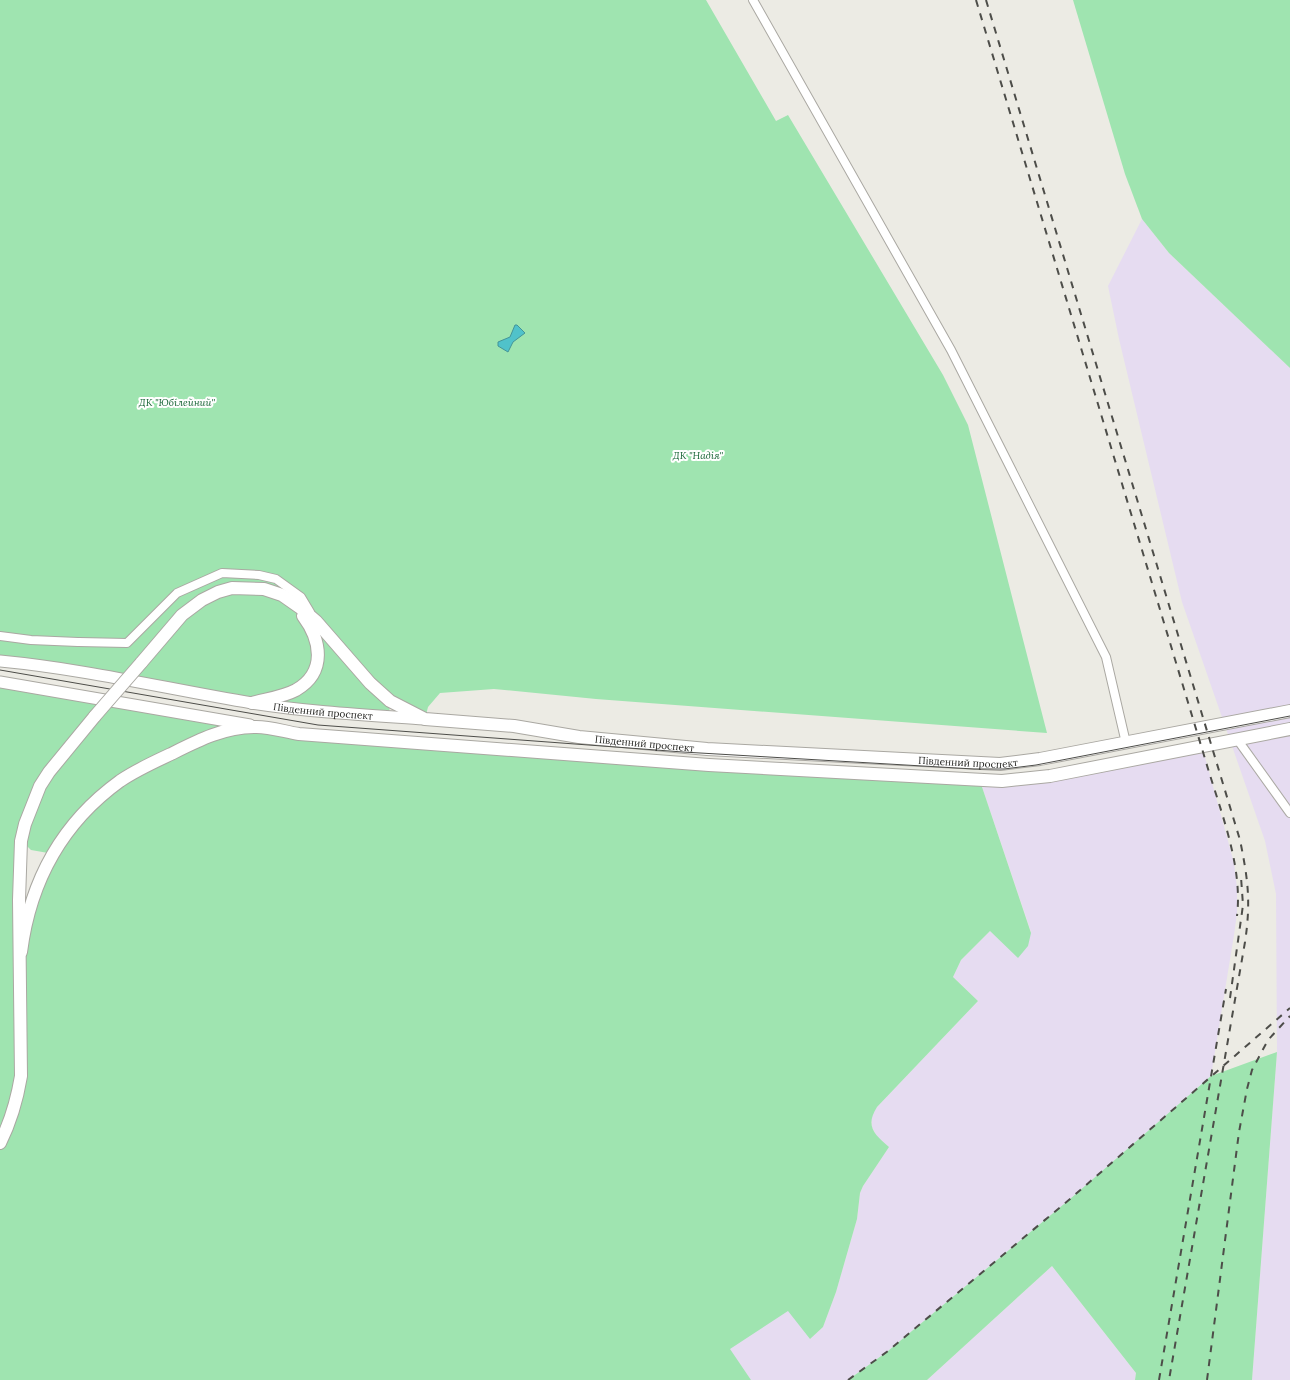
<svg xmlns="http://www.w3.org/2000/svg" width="1290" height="1380" viewBox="0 0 1290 1380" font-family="Lora,serif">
<rect width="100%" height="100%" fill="#ecebe4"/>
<!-- industrial -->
<g fill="#e6dcf1">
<polygon points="1142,219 1169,253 1290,368 1290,1380 1252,1380 1277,1052 1276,894 1265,841 1182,602 1119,339 1108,286"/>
<polygon points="1202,746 1234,863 1237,888 1237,913 1234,935 1211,1076 1070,1199 888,1351 848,1380 751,1380 729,1349 789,1310 810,1339 823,1327 836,1292 857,1219 860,1193 863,1186 889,1147 877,1137 872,1127 871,1117 877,1107 978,1001 953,977 961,960 990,931 1018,957 1031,932 980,781 1002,781"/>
<polygon points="1052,1266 1136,1373 1135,1380 927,1380"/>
</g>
<!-- green -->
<g fill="#9fe4b0" fill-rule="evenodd">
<polygon points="0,0 706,0 776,121 788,115 943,375 968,425 1047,733 596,699 494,689 440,693 428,707 425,719 390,701 389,717 301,710 0,661"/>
<polygon points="1073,0 1290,0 1290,368 1169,253 1142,219 1125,174"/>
<path d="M0 682 299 734 980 781 1031 933 1028 946 1018 958 990 931 961 960 953 977 978 1001 877 1107C865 1126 874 1134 889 1147L863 1186 860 1193 857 1219 836 1292 823 1327 810 1339 788 1311 730 1349 751 1380H0ZM22 841 31 850 54 854 20 932Z"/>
<polygon points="1277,1052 1252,1380 1135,1380 1136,1373 1052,1266 927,1380 848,1380 888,1351 1070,1199 1211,1076"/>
</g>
<!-- water -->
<polygon fill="#50c2ca" stroke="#449498" points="515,325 517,325 525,333 513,342 508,352 498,346 498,342 510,337"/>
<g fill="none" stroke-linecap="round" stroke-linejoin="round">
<defs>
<g id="street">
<polyline points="753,0 951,350 1106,657 1126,743"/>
<polyline points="0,636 31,640 78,642"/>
<polyline points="79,642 127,643 177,593 222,573 259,575 276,579 301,597 310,612"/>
<polyline points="1237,739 1290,813"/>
</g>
<g id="secondary">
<path id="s1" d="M0 661C85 669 168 689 252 703 309 712 367 715 424 719"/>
<polyline points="0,682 250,725"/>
</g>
<g id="primary">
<path id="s2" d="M141 663 182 615 202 600 218 592 232 588 264 589 282 595 302 609 316 621 370 683 390 701 425 719 514 726 579 737 707 749 1000 764 1040 759 1290 711"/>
<path d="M252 703C266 699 283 697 296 690 327 672 321 640 303 616"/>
<path d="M21 952C30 882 62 823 120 781 136 770 154 762 171 754 197 741 224 727 254 727 268 726 285 732 299 734L709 765 1002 781 1050 776 1290 729"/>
<path d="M0 1143C11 1121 17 1100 21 1076L19 900 21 841 25 824 40 786 49 772 95 716"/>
</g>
</defs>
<!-- street casing -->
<use href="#street" stroke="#aaa8a2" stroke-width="10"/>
<!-- secondary casing -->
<use href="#secondary" stroke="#aaa8a2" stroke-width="13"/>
<!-- primary casing -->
<use href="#primary" stroke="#aaa8a2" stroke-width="14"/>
<!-- street -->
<use href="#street" stroke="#fff" stroke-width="8"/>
<!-- secondary -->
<use href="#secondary" stroke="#fff" stroke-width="11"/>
<!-- primary -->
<use href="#primary" stroke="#fff" stroke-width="12"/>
<!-- tram -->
<polyline stroke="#4d4d49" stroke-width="1" points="0,670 318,725 683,752 974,769 1004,769 1036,765 1290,716"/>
<!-- rail -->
<g stroke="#4d4d49" stroke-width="2" stroke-dasharray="7 7" stroke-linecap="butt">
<path d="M976 0 1206 762C1220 810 1243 865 1237 916"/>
<path d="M986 0 1240 840C1248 879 1251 902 1245 942L1169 1380"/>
<polyline points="1230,998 1243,905 1241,877"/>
<polyline points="848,1380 888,1351 1070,1199 1290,1008"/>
<polyline points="1159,1380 1226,989"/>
<polyline points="1207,1380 1239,1132 1247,1089 1252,1070 1268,1040 1290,1016"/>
</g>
<defs>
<polyline id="primary-bridge" points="95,716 141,663"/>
</defs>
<!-- primary-bridge casing -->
<use href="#primary-bridge" stroke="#aaa8a2" stroke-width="14" stroke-linecap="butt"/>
<!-- primary-bridge -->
<use href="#primary-bridge" stroke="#fff" stroke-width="12"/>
</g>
<g text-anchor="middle" stroke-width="4" stroke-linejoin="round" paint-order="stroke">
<!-- park labels -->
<g font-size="10" font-style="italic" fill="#176435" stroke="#fff">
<text x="177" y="406">ДК "Юбілейний"</text>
<text x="698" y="459">ДК "Надія"</text>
</g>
<!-- street labels -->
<g font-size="10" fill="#272724" stroke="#fff">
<text dy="4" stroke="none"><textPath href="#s1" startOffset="327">Південний проспект</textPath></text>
<text dy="4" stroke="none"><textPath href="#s2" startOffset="584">Південний проспект</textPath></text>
<text dy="4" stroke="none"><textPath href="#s2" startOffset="908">Південний проспект</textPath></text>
</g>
</g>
</svg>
